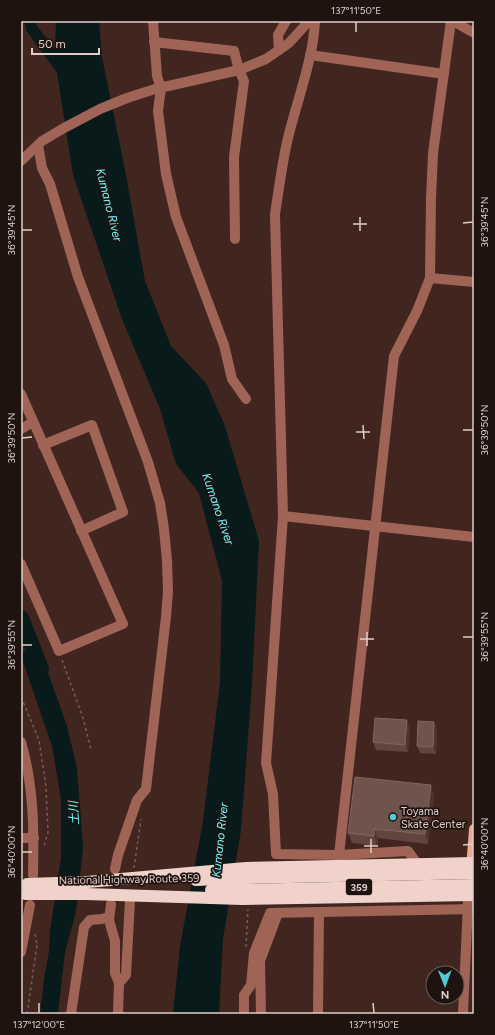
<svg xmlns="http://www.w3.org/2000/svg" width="495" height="1035" viewBox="0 0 495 1035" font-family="Figtree,'Noto Sans JP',sans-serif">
<rect width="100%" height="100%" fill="#412620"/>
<!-- water -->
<g fill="#091a1b">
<polygon points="24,21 36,21 37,26 55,49 56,21 99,21 102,57 125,170 145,281 171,346 206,383 225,426 259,541 252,685 241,830 223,939 219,1014 173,1014 180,946 203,821 220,682 222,581 199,493 176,464 160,409 122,319 73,175 57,73 26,30"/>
<polygon points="39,647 67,726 77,768 83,848 76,912 65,952 58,1014 40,1014 44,979 49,951 50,931 61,858 61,799 52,746 21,656 21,652"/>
</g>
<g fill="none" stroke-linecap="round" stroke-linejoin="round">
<!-- river -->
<polyline stroke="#091a1b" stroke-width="16" points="21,618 41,669"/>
<!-- path -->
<g stroke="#765e58" stroke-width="1.5" stroke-dasharray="3 3" stroke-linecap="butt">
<polyline points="62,660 83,718 91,750"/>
<polyline points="21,697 39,740 46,787 48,832 44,846"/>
<polyline points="134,868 141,819"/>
<polyline points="246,947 248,909"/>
<polyline points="27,1014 37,945 35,933"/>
</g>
<!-- minor -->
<g stroke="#9f6456" stroke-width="10">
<polyline points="153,21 157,76 161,88 158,111 166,174 176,217 224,345 232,379 246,399"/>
<path d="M315 21C313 61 297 100 288 138 282 163 279 189 275 214L283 516 266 763 273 794 276 854 339 855 408 851 418 865"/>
<polyline points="453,21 474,33"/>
<polyline points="154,42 234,51 239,70 244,81 234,157 235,239"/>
<polyline points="279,50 278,35 286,21"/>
<polyline points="310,55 444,74"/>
<polyline points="38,145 42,168 50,184 78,277 148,462 160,503 164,529 167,561 168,591 166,617 146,789 137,800 118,855 115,869"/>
<polyline points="21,161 42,141 64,128 100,109 127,98 155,89 239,70 266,59 289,43 309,21"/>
<polyline points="430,278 474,282"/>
<polyline points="21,394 123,624 59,651 21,564"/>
<polyline points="21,429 33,422"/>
<polyline points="43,445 92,425 123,512 81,531"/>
<polyline points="283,516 474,537"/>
<path d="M21 742C34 787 34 829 33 875"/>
<polyline points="21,838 34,838"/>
<polyline points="339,855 394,356 417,311 430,278 431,199 433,153 451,21"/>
<polyline points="111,904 109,920 115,941 115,973 119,983 118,1014"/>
<polyline points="21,952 30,905"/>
<polyline points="119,983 126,975 130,900"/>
<polyline points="71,1014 84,927 90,920 102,919 109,917"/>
<polyline points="244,1014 244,995 251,985 254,953 270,913 474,909"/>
<polyline points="261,1014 260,961 278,913"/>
<polyline points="318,1014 319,912"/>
<polyline points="463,1014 468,902"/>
</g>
<!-- major -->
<polyline stroke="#f1a897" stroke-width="10" points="471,869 474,829"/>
<!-- highway -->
<g stroke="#f0d2ca" stroke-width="12">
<polyline points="196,880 245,878"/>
<polyline points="87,882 246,868 474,863"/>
<polyline points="211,890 243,890"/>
<polyline points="86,894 242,899 474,895"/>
</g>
<!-- highway-bridge -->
<g stroke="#f0d2ca" stroke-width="12">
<polyline points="245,878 474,873"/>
<polyline points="27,884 87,882"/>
<polyline points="243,890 474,885"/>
<polyline points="25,894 86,894"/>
</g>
</g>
<!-- wall -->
<g fill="#61453e">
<polygon points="410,728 408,752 376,750 373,742"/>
<polygon points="437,729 436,754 420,753 417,746"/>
<polygon points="434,795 428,844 378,838 377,846 352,843 348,833"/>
</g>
<!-- shaded-wall -->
<g fill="#4f332c">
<polygon points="407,720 410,728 408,752 405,745"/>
<polygon points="434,722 437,729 436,754 433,747"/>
<polygon points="431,785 434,795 428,844 425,834"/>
<polygon points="374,829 378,838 377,846 374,836"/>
</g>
<!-- building -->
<g fill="#6f544d" stroke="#806761">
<polygon points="375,718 407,720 405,745 373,742"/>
<polygon points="418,721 434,722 433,747 417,746"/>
<polygon points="355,777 431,785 425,834 374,829 374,836 348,833"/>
</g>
<!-- ticks -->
<path fill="none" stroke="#dfcdc9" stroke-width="1.5" d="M356 22V32M360 217V231M463 223 473 222M353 224H367M22 230H32M363 425 364 439M463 430H473M356 432H370M22 438 32 437M367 632V646M463 637H473M360 639H374M22 645H32M371 839V853M463 845 473 844M364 846H378M22 852H32M39 1003V1013M373 1003 374 1013"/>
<!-- markers -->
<circle fill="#51ccd4" stroke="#1f1310" stroke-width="1.5" cx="393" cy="817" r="4"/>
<g text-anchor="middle" stroke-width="3.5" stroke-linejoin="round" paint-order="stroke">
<!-- shield labels -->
<rect fill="#1f1310" stroke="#a59592" stroke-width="1" x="346" y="879" width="26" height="16" rx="3"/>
<g font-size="10" font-weight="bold" fill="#dfcdc9">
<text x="359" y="891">359</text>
</g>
<!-- poi labels -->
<g font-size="11" fill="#dfcdc9" stroke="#1f1310" text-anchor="start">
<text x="401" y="815">Toyama<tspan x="401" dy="13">Skate Center</tspan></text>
</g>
<!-- street labels -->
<g font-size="11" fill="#dfcdc9" stroke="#1f1310">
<text transform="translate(129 879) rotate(-1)" y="4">National Highway Route 359</text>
</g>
<!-- water labels -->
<g font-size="12" font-style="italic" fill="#70f6fe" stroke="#1f1310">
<text transform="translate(109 205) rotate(76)" y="4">Kumano River</text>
<text transform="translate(218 509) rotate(71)" y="4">Kumano River</text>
<text transform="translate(74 813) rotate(-94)" y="4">土川</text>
<text transform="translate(220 840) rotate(-84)" y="4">Kumano River</text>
</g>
</g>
<!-- border -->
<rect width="495" height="1035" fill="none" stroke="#1f1310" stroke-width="44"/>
<!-- north arrow -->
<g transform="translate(445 985) rotate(179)"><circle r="19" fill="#1f1310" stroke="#6c5d5a"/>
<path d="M0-3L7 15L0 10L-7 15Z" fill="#51ccd4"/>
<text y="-6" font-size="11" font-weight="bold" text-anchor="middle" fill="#dfcdc9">N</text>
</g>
<!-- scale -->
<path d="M32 48v6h67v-6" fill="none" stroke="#dfcdc9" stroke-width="2"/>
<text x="38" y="48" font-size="12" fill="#dfcdc9" stroke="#1f1310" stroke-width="3" paint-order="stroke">50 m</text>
<rect x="22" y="22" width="451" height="991" fill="none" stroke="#dfcdc9" stroke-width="1.5"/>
<g font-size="10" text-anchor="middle" fill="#dfcdc9">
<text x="356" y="14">137°11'50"E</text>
<text transform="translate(484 222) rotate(-90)" y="4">36°39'45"N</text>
<text transform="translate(11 230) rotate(-90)" y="4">36°39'45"N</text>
<text transform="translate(484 430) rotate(-90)" y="4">36°39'50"N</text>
<text transform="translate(11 438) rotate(-90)" y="4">36°39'50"N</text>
<text transform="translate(484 637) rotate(-90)" y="4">36°39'55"N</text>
<text transform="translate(11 645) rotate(-90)" y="4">36°39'55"N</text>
<text transform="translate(484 844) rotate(-90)" y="4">36°40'00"N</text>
<text transform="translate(11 852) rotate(-90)" y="4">36°40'00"N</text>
<text x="39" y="1028">137°12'00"E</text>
<text x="374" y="1028">137°11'50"E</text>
</g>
</svg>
